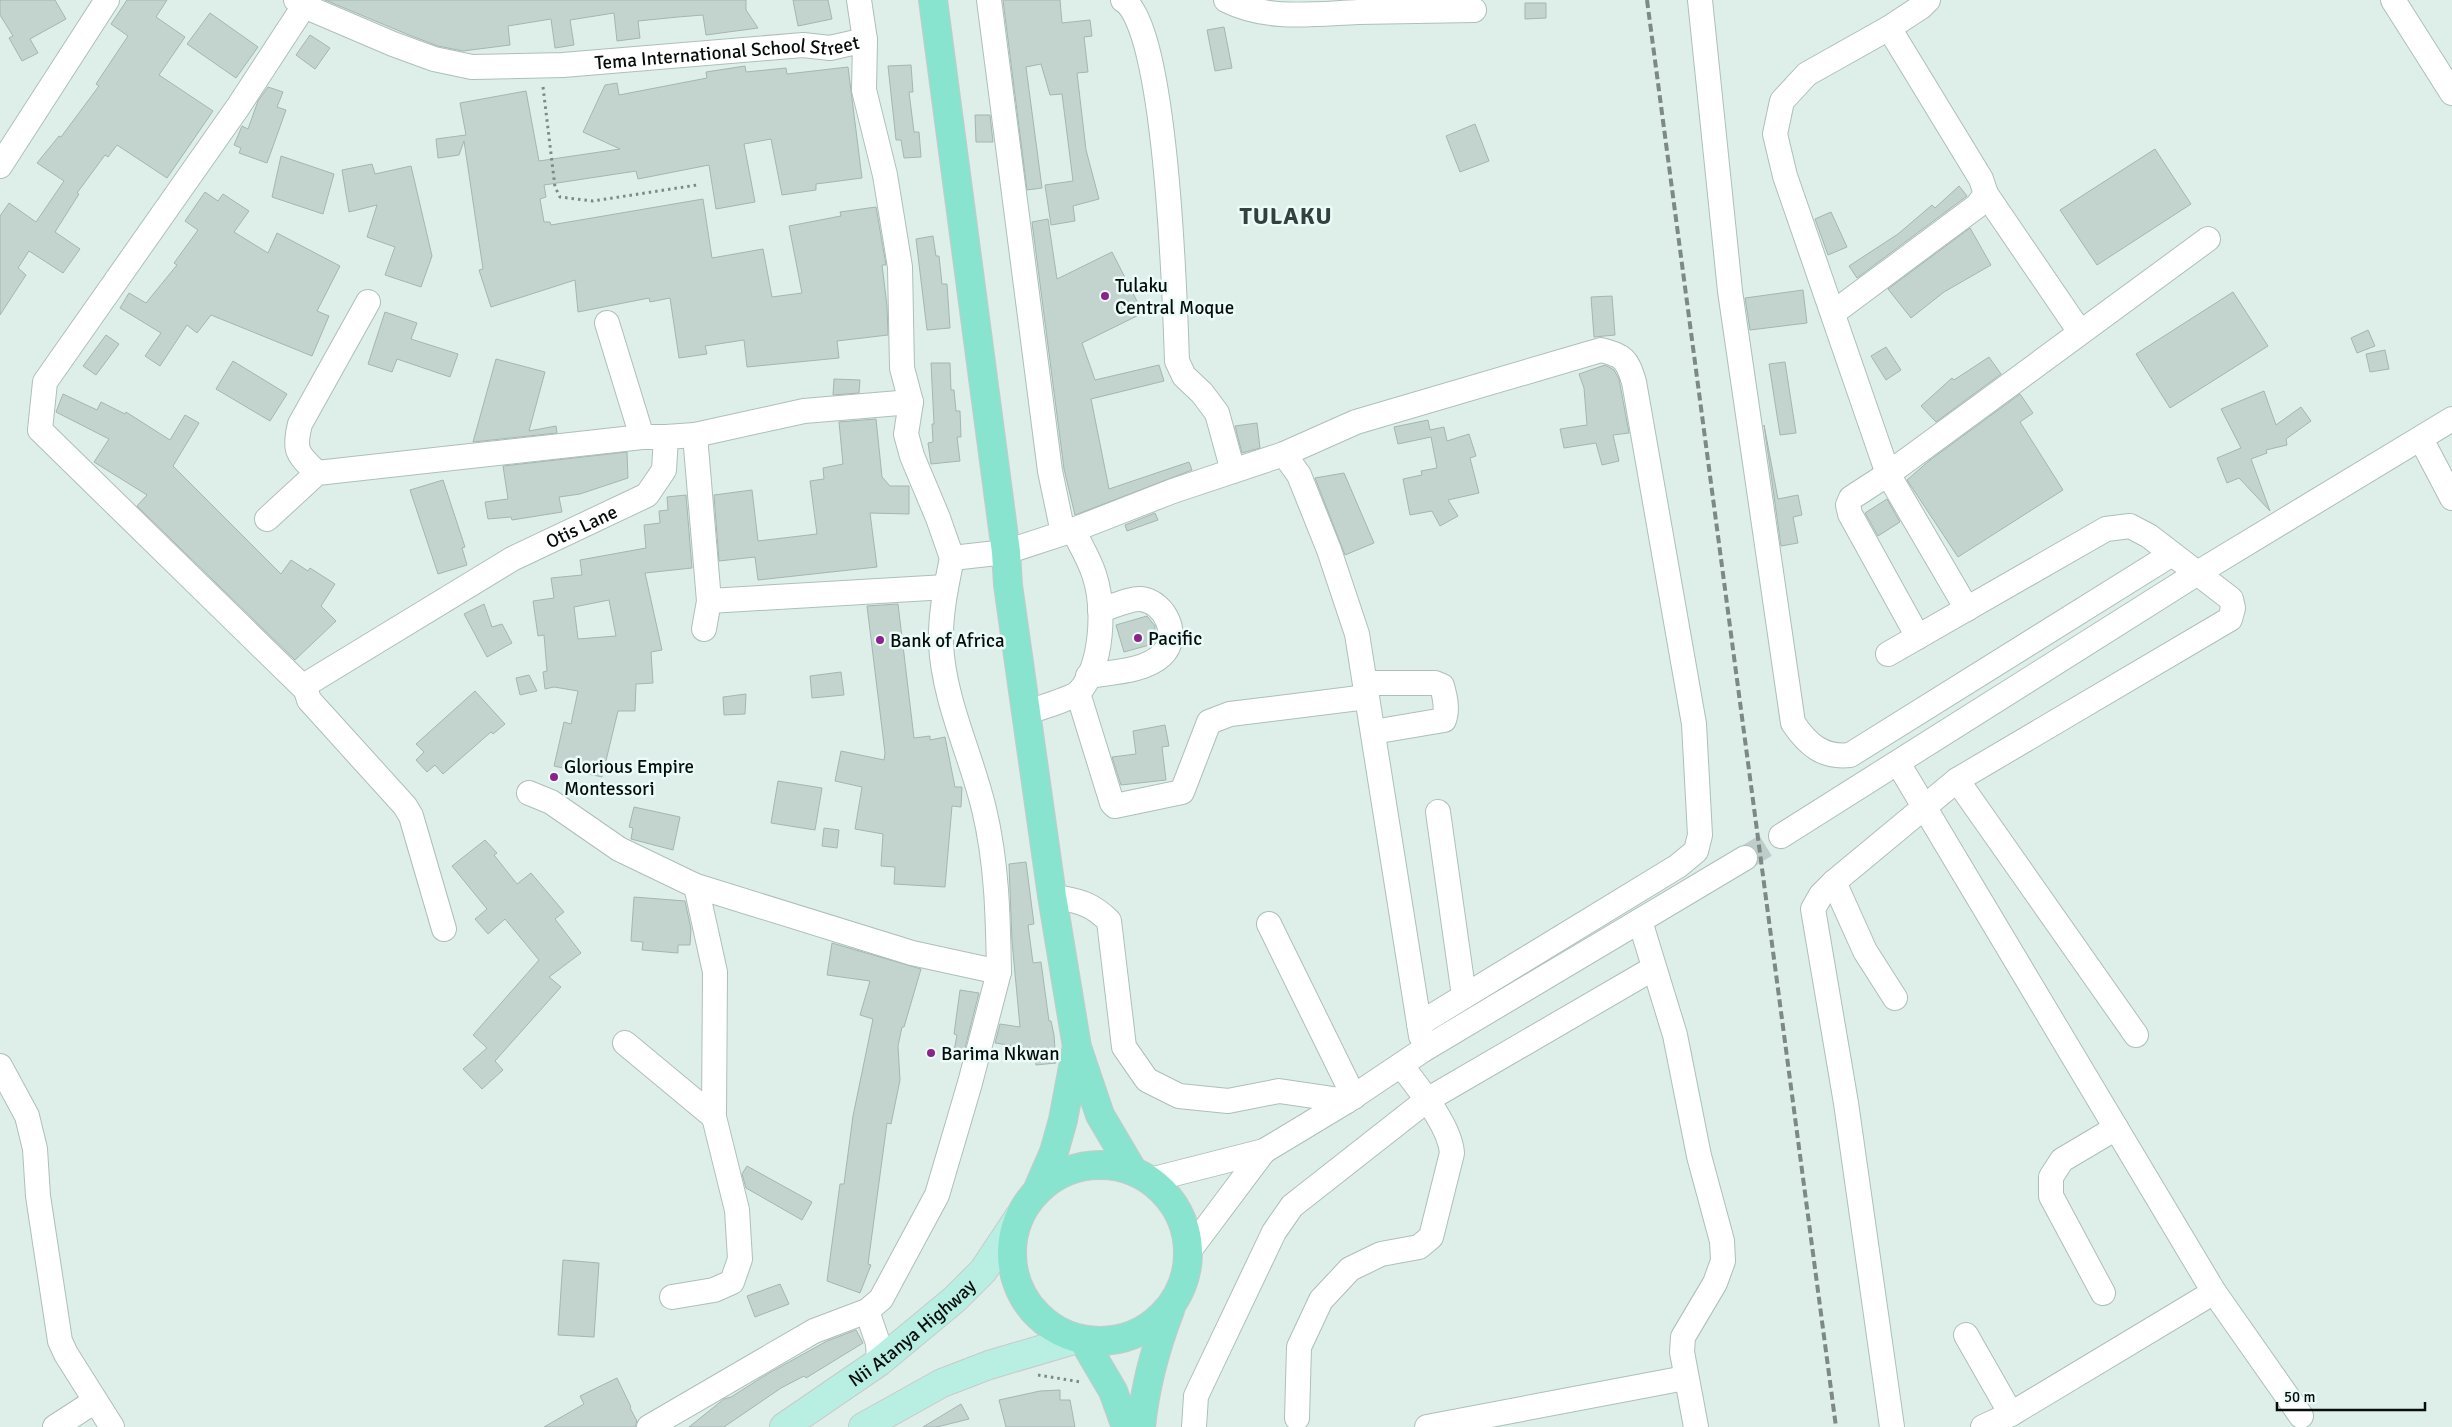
<svg xmlns="http://www.w3.org/2000/svg" width="2452" height="1427" viewBox="0 0 2452 1427" font-family="Signika,sans-serif">
<rect width="100%" height="100%" fill="#deefea"/>
<!-- building -->
<g fill="#c3d4cf" stroke="#a5b5b1" fill-rule="evenodd">
<polygon points="0,0 55,0 66,19 30,39 38,53 22,61 9,38 13,36 0,15"/>
<polygon points="127,0 167,0 156,17 185,37 159,75 213,111 167,178 117,145 108,157 105,155 77,193 79,194 55,232 80,249 63,273 29,251 18,268 26,275 0,315 0,216 9,203 36,222 64,181 37,163 59,136 61,137 99,86 96,84 128,36 111,24"/>
<polygon points="325,0 746,0 746,10 758,28 706,35 703,15 678,17 638,21 640,38 617,41 614,13 570,20 574,45 555,48 551,19 508,26 510,45 463,51 438,46 409,35"/>
<polygon points="793,0 828,0 832,19 798,26"/>
<polygon points="1003,0 1060,0 1062,23 1090,20 1092,36 1084,37 1088,72 1077,73 1086,150 1099,199 1073,206 1075,221 1051,225 1045,185 1073,181 1062,94 1050,95 1041,64 1026,67 1042,188 1027,190"/>
<polygon points="1525,3 1546,3 1546,18 1525,19"/>
<polygon points="210,13 258,47 236,78 187,44"/>
<polygon points="1224,27 1232,68 1215,71 1207,30"/>
<polygon points="310,35 330,48 315,69 296,55"/>
<polygon points="911,65 913,92 909,92 914,132 919,132 921,157 904,158 901,140 896,140 888,66"/>
<polygon points="745,66 746,72 786,68 787,74 848,67 862,178 816,184 816,190 782,195 771,139 744,144 755,202 716,209 709,165 638,179 636,171 544,185 546,197 540,199 544,222 550,222 551,225 703,199 712,258 763,249 772,297 802,293 789,226 841,216 840,212 876,207 886,265 882,265 887,306 888,335 837,341 839,358 747,367 744,340 705,346 707,354 679,358 670,298 650,302 649,298 578,312 575,280 491,307 479,270 483,269 464,141 459,155 438,158 436,139 466,135 460,103 526,91 539,161 620,149 583,132 605,85 617,83 619,95 707,78 706,72"/>
<polygon points="268,87 283,92 277,107 286,110 267,163 239,153 241,148 234,145 242,126 248,129 258,101"/>
<polygon points="975,115 990,115 993,142 976,142"/>
<polygon points="1475,124 1489,161 1460,172 1446,136"/>
<polygon points="2155,149 2191,204 2097,265 2060,210"/>
<polygon points="281,156 334,174 323,214 272,197"/>
<polygon points="372,164 375,174 411,166 432,256 421,287 385,275 395,247 367,237 377,205 349,212 342,170"/>
<polygon points="1959,186 1967,196 1857,278 1849,266 1898,234 1932,205 1935,208"/>
<polygon points="205,192 218,201 223,194 249,211 234,232 268,253 277,233 340,266 317,311 329,316 312,356 211,315 197,333 187,325 160,366 145,356 161,333 120,308 129,293 146,303 177,265 174,263 198,230 185,221"/>
<polygon points="1831,212 1847,247 1828,255 1815,219"/>
<polygon points="1048,219 1057,279 1112,252 1143,313 1082,343 1095,380 1159,365 1164,381 1091,399 1109,489 1189,462 1192,470 1075,515 1064,469 1032,222"/>
<polygon points="1970,228 1991,265 1944,292 1911,318 1888,289"/>
<polygon points="933,236 936,256 939,256 942,284 947,284 950,328 927,330 916,239"/>
<polygon points="1803,290 1807,323 1750,330 1745,298"/>
<polygon points="2233,292 2268,346 2170,408 2136,354"/>
<polygon points="1612,296 1615,335 1594,337 1591,297"/>
<polygon points="385,312 417,323 411,339 458,354 450,377 397,359 392,372 368,364"/>
<polygon points="2368,330 2375,346 2357,353 2351,338"/>
<polygon points="106,335 119,344 96,375 83,366"/>
<polygon points="1886,347 1901,370 1886,380 1871,356"/>
<polygon points="2385,350 2389,369 2370,372 2366,354"/>
<polygon points="1989,357 2001,374 1936,422 1921,406 1952,378 1954,380"/>
<polygon points="496,359 545,372 529,431 556,426 557,433 473,442"/>
<polygon points="233,361 287,394 270,421 216,389"/>
<polygon points="1785,362 1796,433 1780,435 1769,364"/>
<polygon points="931,363 950,363 951,390 954,390 956,411 960,411 961,437 957,437 960,461 931,464 928,443 933,442 932,424 934,424"/>
<polygon points="1605,365 1614,370 1619,379 1629,433 1613,435 1619,461 1602,465 1596,443 1564,448 1560,429 1587,425 1584,388 1579,374"/>
<polygon points="834,379 860,380 859,393 833,395"/>
<polygon points="2264,391 2276,425 2301,407 2311,421 2286,439 2287,445 2266,450 2267,453 2251,459 2270,511 2239,478 2227,483 2217,458 2241,448 2221,409"/>
<polygon points="63,394 97,410 101,402 125,414 126,412 170,440 185,415 199,423 173,466 281,574 291,560 308,571 310,568 335,584 321,606 336,621 295,660 137,506 147,495 94,462 109,439 56,412"/>
<polygon points="2020,394 2033,413 2020,422 2063,490 1958,557 1907,480 1930,460"/>
<polygon points="876,419 882,477 890,486 909,486 909,514 870,513 877,567 758,580 755,557 719,561 714,495 752,490 758,541 817,534 810,481 824,479 823,468 843,464 839,422"/>
<polygon points="1428,420 1430,430 1444,427 1447,441 1469,434 1476,456 1470,458 1479,493 1448,500 1458,516 1440,526 1432,511 1410,515 1403,479 1422,475 1421,471 1437,468 1431,437 1398,444 1394,427"/>
<polygon points="1257,423 1260,448 1242,453 1235,426"/>
<polygon points="1764,425 1778,499 1798,495 1802,515 1793,517 1798,543 1781,546"/>
<polygon points="627,452 628,478 580,494 559,497 562,512 512,520 511,517 488,519 485,502 508,499 503,466"/>
<polygon points="1344,473 1374,543 1345,555 1315,478"/>
<polygon points="443,480 465,547 462,548 467,565 438,574 410,490"/>
<path d="M686 495 692 568 645 573 662 650 651 652 653 683 636 684 635 711H618L602 777 554 766 564 722 571 724 578 691 554 687 545 689 543 672 547 671 544 635 538 636 533 601 554 598 551 578 582 575 580 560 646 548 644 525 660 523 659 511 668 510 667 497ZM609 600 616 636 578 639 574 607Z"/>
<polygon points="1887,499 1900,522 1878,536 1865,513"/>
<polygon points="1155,513 1158,520 1127,531 1125,525"/>
<polygon points="484,604 492,627 502,624 512,643 487,657 464,614"/>
<polygon points="898,604 914,738 930,736 930,740 945,737 955,787 962,787 961,807 952,806 945,887 894,884 895,867 881,866 883,834 855,829 862,787 835,781 841,751 884,760 885,753 867,606"/>
<polygon points="1147,616 1155,626 1155,641 1153,644 1124,652 1116,625"/>
<polygon points="841,672 844,695 812,698 810,676"/>
<polygon points="529,675 537,691 520,695 516,678"/>
<polygon points="475,691 505,724 493,734 491,732 443,774 435,765 427,772 416,760 424,752 416,744"/>
<polygon points="746,694 745,714 724,715 723,697"/>
<polygon points="1165,725 1169,746 1162,747 1166,780 1121,785 1112,757 1136,754 1133,731"/>
<polygon points="778,781 822,788 815,830 771,823"/>
<polygon points="634,807 680,817 673,850 631,839 633,828 629,827"/>
<polygon points="824,828 839,830 837,848 822,846"/>
<polygon points="485,840 497,853 494,855 517,884 531,873 564,912 555,919 581,953 549,977 561,987 495,1061 503,1070 482,1089 463,1069 487,1048 473,1035 539,960 505,919 488,934 475,919 487,909 452,866"/>
<polygon points="1026,862 1034,924 1028,925 1033,963 1041,962 1049,1021 1051,1021 1054,1035 1056,1063 1036,1065 1035,1049 995,1043 1000,1024 1020,1027 1012,941 1009,864"/>
<polygon points="634,897 685,901 691,929 690,945 678,945 678,953 642,950 643,942 631,941"/>
<polygon points="832,943 921,969 904,1027 902,1027 898,1046 900,1080 891,1124 887,1123 868,1264 871,1265 860,1293 827,1281 840,1184 844,1184 853,1116 873,1019 860,1015 870,981 827,975"/>
<polygon points="960,990 979,993 964,1052 954,1051 957,1035 954,1034"/>
<polygon points="747,1166 812,1202 802,1220 746,1188 742,1174"/>
<polygon points="563,1260 599,1263 594,1337 558,1335"/>
<polygon points="780,1284 789,1304 755,1317 747,1296"/>
<polygon points="856,1330 863,1343 806,1378 804,1376 781,1388 724,1427 689,1427 724,1399 731,1397 769,1373 827,1341"/>
<polygon points="617,1378 631,1407 630,1408 637,1421 635,1427 544,1427 584,1404 580,1396"/>
<polygon points="1060,1390 1060,1400 1070,1400 1075,1427 1006,1427 999,1400 1040,1391"/>
<polygon points="961,1404 969,1419 937,1427 923,1427"/>
</g>
<g fill="none" stroke-linecap="round" stroke-linejoin="round">
<!-- minor-tunnel -->
<polyline stroke="#becdc9" stroke-width="24" stroke-dasharray="24 12" stroke-linecap="butt" points="1745,858 1781,836"/>
<defs>
<g id="minor">
<path id="s1" d="M296 0 304 6 393 44 434 59 472 67 563 65 803 45 830 48 865 40 864 90 885 175 900 267 902 368 911 402 906 434 912 456 938 518 952 558 1006 552 1073 530 1173 491 1284 454 1356 422 1601 350C1624 356 1627 359 1634 382L1694 724 1700 835 1696 851 1678 866 1419 1024"/>
<polyline points="859,0 865,40"/>
<polyline points="989,0 1050,471 1063,533"/>
<path d="M1123 0C1167 26 1175 303 1177 361L1184 376 1202 393 1217 413 1233 471"/>
<path d="M1226 0C1268 21 1313 14 1358 12 1397 11 1435 11 1474 10"/>
<path d="M1700 0 1730 291 1793 723C1808 745 1823 758 1850 755L2172 554"/>
<polyline points="1928,0 1921,7 1889,28 1807,74 1782,101 1775,134 1785,176 1888,474 1967,609"/>
<polyline points="2393,0 2452,93"/>
<polyline points="304,6 238,107 45,382 40,430 306,690"/>
<polyline points="0,166 107,0"/>
<polyline points="1986,194 2080,332"/>
<polyline points="1833,313 1977,206 1986,194 1981,179 1889,28"/>
<polyline points="607,323 642,437"/>
<polyline points="695,435 709,601 704,629"/>
<polyline points="2421,439 2452,498"/>
<polyline points="1284,454 1299,475 1329,550 1357,634 1421,1036"/>
<path d="M317 473C298 454 293 452 300 424L368 302"/>
<polyline points="267,519 317,473 642,437 666,437"/>
<polyline points="709,601 946,587"/>
<polyline points="1918,637 1850,514 1848,505 1851,498 1888,474 2208,239"/>
<polyline points="1888,654 2106,529 2130,526 2149,536 2231,599 2233,608 2230,619 1957,780 1834,882 1821,895 1813,909 1846,1103 1892,1427"/>
<path d="M1088 676C1111 672 1144 672 1162 655 1181 637 1166 602 1141 599 1130 598 1112 607 1100 610"/>
<path d="M1365 683H1435L1442 686C1445 697 1448 709 1444 720L1373 732"/>
<polyline points="1078,693 1112,803 1115,806 1182,792 1209,722 1230,714 1367,697"/>
<path d="M1026 713C1036 709 1073 698 1079 692 1103 665 1105 607 1094 574 1089 559 1080 544 1073 530"/>
<polyline points="1898,763 2214,1292 2301,1416"/>
<polyline points="1957,780 2136,1035"/>
<path d="M529 793 551 802 619 849 696 886 912 953 999 972C998 917 997 863 984 809 971 754 944 702 941 644 940 615 946 587 952 558"/>
<polyline points="1438,812 1464,996"/>
<polyline points="1781,836 2196,574 2452,419"/>
<polyline points="1834,882 1865,951 1895,998"/>
<path d="M1052 896C1077 901 1090 902 1109 921L1124 1047 1147 1080 1179 1096 1228 1101 1279 1091 1347 1101"/>
<polyline points="1640,921 1675,1035 1699,1156 1722,1241 1723,1261 1715,1283 1683,1337 1682,1352 1696,1427"/>
<polyline points="1269,924 1354,1097"/>
<path id="s2" d="M444 929 411 816 405 806 309 700 306 690 310 682 512 559 647 495 664 470 666 437 695 435 804 411 911 402"/>
<polyline points="625,1043 714,1117"/>
<polyline points="0,1066 27,1116 35,1149 38,1196 60,1341 66,1354 112,1427"/>
<polyline points="1150,1180 1264,1151 1347,1101 1423,1050 1745,858"/>
<polyline points="1189,1251 1264,1151"/>
<polyline points="2103,1293 2051,1196 2051,1177 2062,1160 2116,1128"/>
<polyline points="672,1297 714,1290 732,1282 740,1259 737,1210 714,1117 715,972 696,886"/>
<polyline points="867,1311 878,1343 879,1362"/>
<polyline points="1966,1335 2011,1414"/>
<path d="M1297 1418 1299 1347 1321 1300 1350 1269 1381 1254 1419 1247 1431 1237 1452 1153C1450 1125 1418 1088 1401 1065"/>
<polyline points="55,1427 95,1401"/>
<polyline points="649,1427 814,1331 867,1311 881,1299 937,1195 970,1083 999,972"/>
<polyline points="1194,1427 1196,1396 1274,1232 1292,1206 1427,1100 1654,968"/>
<polyline points="1427,1427 1685,1378"/>
<polyline points="1983,1427 2011,1414 2214,1292"/>
</g>
<g id="major">
<path id="s3" d="M784 1427 879 1362 955 1299 983 1271 1019 1217"/>
<polyline points="863,1427 942,1383 989,1365 1077,1339"/>
</g>
<g id="highway">
<polyline points="933,0 1006,552 1008,585 1052,896 1077,1047 1100,1115 1133,1171"/>
<circle cx="1100" cy="1253" r="88"/>
<polyline points="1037,1191 1054,1152 1063,1120 1076,1051"/>
<polyline points="1083,1340 1113,1391 1126,1427"/>
<path d="M1141 1427C1145 1386 1155 1349 1170 1310"/>
</g>
</defs>
<!-- minor casing -->
<use href="#minor" stroke="#aebfba" stroke-width="26"/>
<!-- major casing -->
<use href="#major" stroke="#c8cac9" stroke-width="30"/>
<!-- highway casing -->
<use href="#highway" stroke="#c8cac9" stroke-width="30"/>
<!-- path -->
<g stroke="#7d8985" stroke-width="3" stroke-dasharray="2.5 4" stroke-linecap="butt">
<polyline points="543,87 555,187 560,197 593,201 697,185"/>
<polyline points="1038,1375 1081,1382"/>
</g>
<!-- minor -->
<use href="#minor" stroke="#fff" stroke-width="24"/>
<!-- major -->
<use href="#major" stroke="#b8efe2" stroke-width="28"/>
<!-- highway -->
<use href="#highway" stroke="#88e4cf" stroke-width="28"/>
<!-- rail -->
<polyline stroke="#7d8985" stroke-width="4" stroke-dasharray="8 4" stroke-linecap="butt" points="1647,0 1836,1427"/>
</g>
<!-- markers -->
<g fill="#8a248b" stroke="#ebfcf8" stroke-width="2">
<circle cx="1105" cy="296" r="5"/>
<circle cx="1138" cy="638" r="5"/>
<circle cx="880" cy="640" r="5"/>
<circle cx="554" cy="777" r="5"/>
<circle cx="931" cy="1053" r="5"/>
</g>
<g text-anchor="middle" stroke-width="5" stroke-linejoin="round" paint-order="stroke">
<!-- street labels -->
<g font-size="19" fill="#070d0b" stroke="#ebfcf8">
<text dy="7" stroke="none"><textPath href="#s1" startOffset="445">Tema International School Street</textPath></text>
<text dy="7" stroke="none"><textPath href="#s2" startOffset="605">Otis Lane</textPath></text>
<text dy="7" stroke="none"><textPath href="#s3" startOffset="159">Nii Atanya Highway</textPath></text>
</g>
<!-- poi labels -->
<g font-size="19" fill="#070d0b" stroke="#ebfcf8" text-anchor="start">
<text x="1115" y="292">Tulaku<tspan x="1115" dy="22">Central Moque</tspan></text>
<text x="1148" y="645">Pacific</text>
<text x="890" y="647">Bank of Africa</text>
<text x="564" y="773">Glorious Empire<tspan x="564" dy="22">Montessori</tspan></text>
<text x="941" y="1060">Barima Nkwan</text>
</g>
<!-- district labels -->
<g font-size="24" font-weight="bold" letter-spacing="1" fill="#33413e" stroke="#ebfcf8">
<text x="1286" y="224">TULAKU</text>
</g>
</g>
<!-- scale -->
<path d="M2277 1402v8h148v-8" fill="none" stroke="#070d0b" stroke-width="2.5"/>
<text x="2284" y="1402" font-size="15" fill="#070d0b" stroke="#ebfcf8" stroke-width="4" paint-order="stroke">50 m</text>
</svg>
